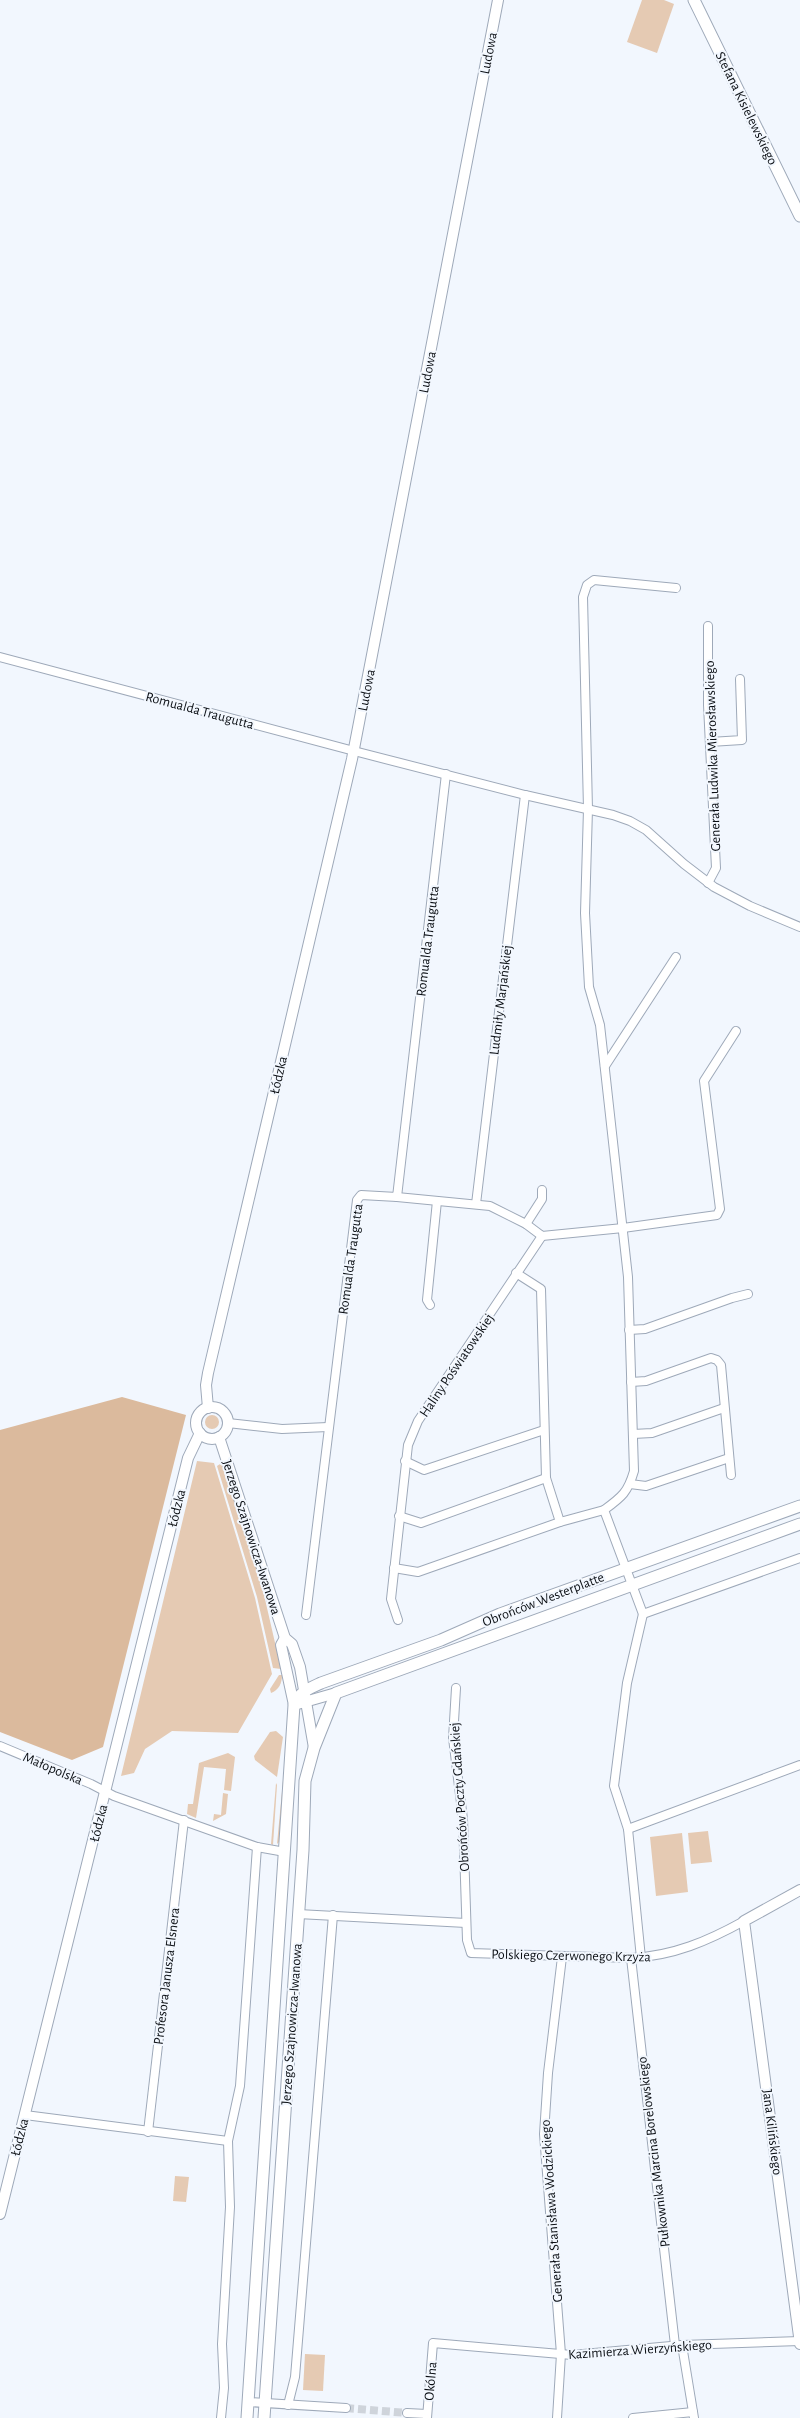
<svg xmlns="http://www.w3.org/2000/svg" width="800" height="2418" viewBox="0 0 800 2418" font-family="'Alegreya Sans',sans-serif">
<rect width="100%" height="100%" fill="#f2f7fe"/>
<!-- green -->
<g fill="#e5cab3">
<polygon points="642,0 664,0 674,4 657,53 627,42"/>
<circle cx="212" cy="1422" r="7"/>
<polygon points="197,1461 214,1463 255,1598 272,1674 238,1733 172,1731 145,1749 134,1773 121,1776"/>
<polygon points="223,1462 262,1586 281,1669 273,1668 257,1597 217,1466"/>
<path d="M279 1675H282C282 1683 279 1690 271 1693L270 1689Z"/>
<polygon points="276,1731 283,1737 277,1777 255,1760 254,1756 270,1732"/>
<polygon points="287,1739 280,1841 277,1844"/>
<polygon points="228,1753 235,1757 231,1791 224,1790 226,1769 204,1767 196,1818 187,1814 188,1804 193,1804 199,1763"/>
<polygon points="276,1783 277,1785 273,1845 271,1844"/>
<polygon points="223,1793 228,1794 226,1814 213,1821 214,1814 221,1815"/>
<polygon points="708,1831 712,1862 691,1864 688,1833"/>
<polygon points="682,1833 688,1892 656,1896 650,1837"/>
<polygon points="175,2176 189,2177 186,2202 173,2201"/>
<polygon points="305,2354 325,2355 323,2391 303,2390"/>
</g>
<!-- forest -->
<polygon fill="#dbba9d" points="122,1397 186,1415 103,1747 72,1760 0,1732 0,1430"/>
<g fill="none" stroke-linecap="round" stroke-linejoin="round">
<!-- minor-tunnel -->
<polyline stroke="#cfd4db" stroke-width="8" stroke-dasharray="8 4" stroke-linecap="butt" points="346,2408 407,2413"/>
<defs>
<g id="minor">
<path d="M676 588 594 580 587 585 583 597 588 809 585 913 589 987 600 1025 628 1277 634 1471C628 1492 622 1497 604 1510L643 1614 800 1558"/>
<polyline points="708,626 708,705 716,868 708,883"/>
<polyline points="0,657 354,751 525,795 613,815 630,821 646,830 684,864 714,887 750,906 800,927"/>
<polyline points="710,742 742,740 740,679"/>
<polyline points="605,1066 676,957"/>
<polyline points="397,1197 490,1206 526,1224 542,1236 623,1228 717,1215 720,1209 704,1081 736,1031"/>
<polyline points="476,1204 525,795"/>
<polyline points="526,1224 542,1199 542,1190"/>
<polyline points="516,1273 541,1289 546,1478 560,1522 604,1510"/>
<polyline points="430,1305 427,1300 437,1201"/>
<polyline points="629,1330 645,1329 732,1298 748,1294"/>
<polyline points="631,1382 646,1381 711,1358 717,1360 721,1365 731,1475"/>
<polyline points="228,1423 282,1429 328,1427"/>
<polyline points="633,1434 652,1433 724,1408"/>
<polyline points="405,1461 424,1470 544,1430"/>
<polyline points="630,1484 646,1486 729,1458"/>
<polyline points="399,1516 421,1523 546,1478"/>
<polyline points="394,1568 418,1572 560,1522"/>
<polyline points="306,1615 357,1200 361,1195 397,1197 446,774"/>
<polyline points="398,1620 391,1599 408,1445 418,1421 542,1236"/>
<path d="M456 1688 453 1738 463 1819 467 1940 471 1953 631 1958C673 1956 708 1941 744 1921"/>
<polyline points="0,1746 91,1784 114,1796 257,1847 285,1852"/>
<polyline points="628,1829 800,1765"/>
<polyline points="298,1914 466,1923"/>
<polyline points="631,1958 675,2345"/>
<polyline points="641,1958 628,1829 614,1786 627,1683 643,1614"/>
<polyline points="25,2115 228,2141"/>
<polyline points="148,2132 184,1820"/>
<polyline points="682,2345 694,2418"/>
<polyline points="248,2402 346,2408"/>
<polyline points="288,2405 295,2377 333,1915"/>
<polyline points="407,2413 427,2414"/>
<polyline points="221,2418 224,2388 222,2344 230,2207 228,2141 240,2086 257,1847"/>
<polyline points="427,2418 433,2343 572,2355 682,2345 800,2341"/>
<polyline points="557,2418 561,2354 544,2134 548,2073 562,1957"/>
<polyline points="633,2418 693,2412"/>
</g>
<g id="tertiary">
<circle cx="212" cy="1423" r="16"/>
<polyline points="208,1408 206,1385 208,1373 352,759 498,0"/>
<polyline points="219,1437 285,1638 292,1644 300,1667 314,1748"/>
<polyline points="285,1638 281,1645 294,1705 336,1693"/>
<polyline points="800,1890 744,1921 800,2344"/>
<polyline points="0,2214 188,1458 200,1433"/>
</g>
<g id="secondary">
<polyline points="694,0 800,216"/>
<path d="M247 2418 294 1705C300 1692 308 1689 321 1683L441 1640 500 1614 800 1506"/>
<polyline points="264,2418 303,1850 305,1781 314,1748 336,1693 800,1524"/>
</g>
</defs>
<!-- minor casing -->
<use href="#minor" stroke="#9ea9b9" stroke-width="10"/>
<!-- tertiary casing -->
<use href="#tertiary" stroke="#9ea9b9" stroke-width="12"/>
<!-- secondary casing -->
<use href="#secondary" stroke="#9ea9b9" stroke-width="13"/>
<!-- minor -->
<use href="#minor" stroke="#fff" stroke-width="8"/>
<!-- tertiary -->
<use href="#tertiary" stroke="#fff" stroke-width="10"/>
<!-- secondary -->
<use href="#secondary" stroke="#fff" stroke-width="11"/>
</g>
<g text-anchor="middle" stroke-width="4" stroke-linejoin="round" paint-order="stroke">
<!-- street labels -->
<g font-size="14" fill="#0a0e13" stroke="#f2f7fe">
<text transform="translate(488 53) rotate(-79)" y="5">Ludowa</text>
<text transform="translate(747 108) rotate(64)" y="5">Stefana Kisielewskiego</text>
<text transform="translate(427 372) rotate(-79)" y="5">Ludowa</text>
<text transform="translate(366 690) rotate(-79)" y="5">Ludowa</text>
<text transform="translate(200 710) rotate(15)" y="5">Romualda Traugutta</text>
<text transform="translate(712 756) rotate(-92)" y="5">Generała Ludwika Mierosławskiego</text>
<text transform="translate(427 941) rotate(-83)" y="5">Romualda Traugutta</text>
<text transform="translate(500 1000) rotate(-83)" y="5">Ludmiły Marjańskiej</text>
<text transform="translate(278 1075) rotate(-77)" y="5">Łódzka</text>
<text transform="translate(350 1259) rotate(-82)" y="5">Romualda Traugutta</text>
<text transform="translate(456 1365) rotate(-56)" y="5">Haliny Poświatowskiej</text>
<text transform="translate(176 1508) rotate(-76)" y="5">Łódzka</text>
<text transform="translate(252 1537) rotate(72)" y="5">Jerzego Szajnowicza-Iwanowa</text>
<text transform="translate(543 1599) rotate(-21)" y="5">Obrońców Westerplatte</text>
<text transform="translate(53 1768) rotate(23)" y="5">Małopolska</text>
<text transform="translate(459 1797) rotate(-94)" y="5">Obrońców Poczty Gdańskiej</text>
<text transform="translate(98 1823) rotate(-76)" y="5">Łódzka</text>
<text transform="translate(571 1955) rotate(1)" y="5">Polskiego Czerwonego Krzyża</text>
<text transform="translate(166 1976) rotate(-83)" y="5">Profesora Janusza Elsnera</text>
<text transform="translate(291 2024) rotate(-86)" y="5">Jerzego Szajnowicza-Iwanowa</text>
<text transform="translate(773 2132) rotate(83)" y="5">Jana Kilińskiego</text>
<text transform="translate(19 2137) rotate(-76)" y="5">Łódzka</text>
<text transform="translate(653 2152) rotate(-97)" y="5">Pułkownika Marcina Borelowskiego</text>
<text transform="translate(551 2211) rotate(-94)" y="5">Generała Stanisława Wodzickiego</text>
<text transform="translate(640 2349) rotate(-4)" y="5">Kazimierza Wierzyńskiego</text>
<text transform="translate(430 2381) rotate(-85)" y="5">Okólna</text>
</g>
</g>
</svg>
